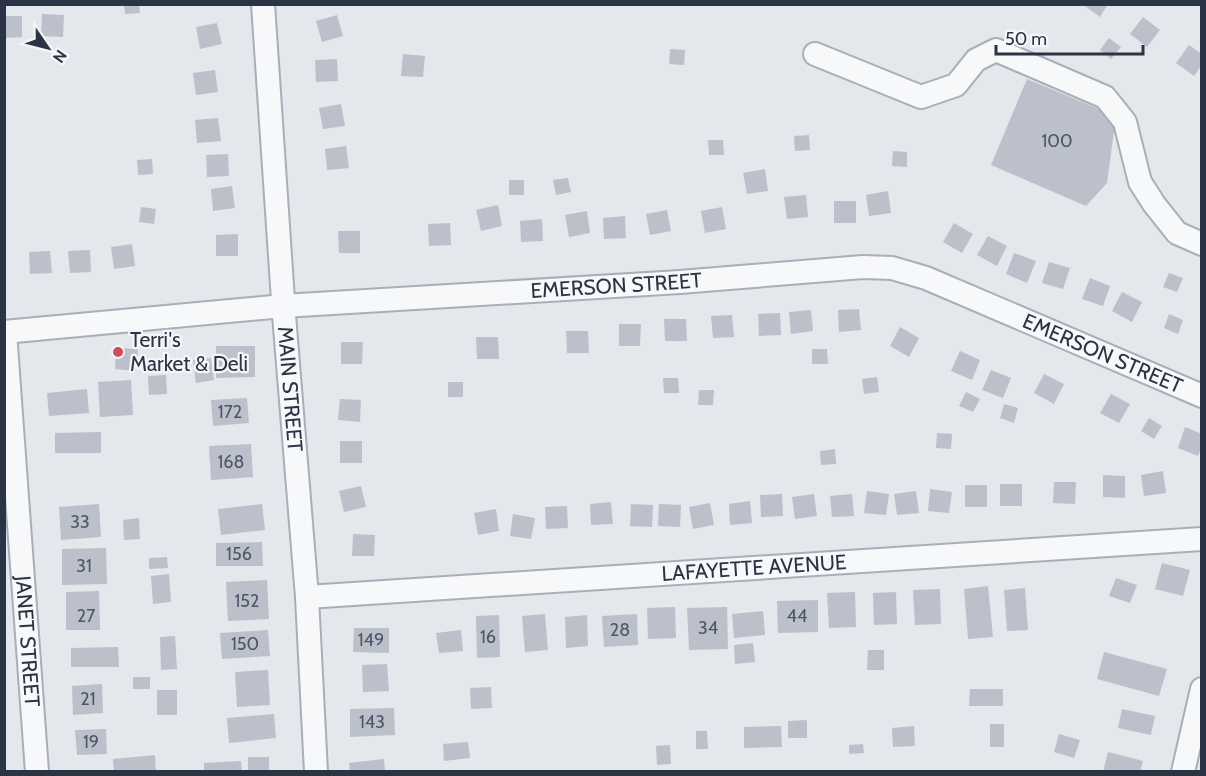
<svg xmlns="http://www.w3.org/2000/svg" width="1206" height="776" viewBox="0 0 1206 776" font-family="Cabin,sans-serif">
<rect width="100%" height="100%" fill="#e4e7ec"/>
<!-- building -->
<g fill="#bbc0ca">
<polygon points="124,4 139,4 140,13 125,14"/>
<polygon points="1082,4 1108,4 1100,17"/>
<polygon points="42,14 64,15 63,37 41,36"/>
<polygon points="337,15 343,36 322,42 316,21"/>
<polygon points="4,16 22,16 22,37 4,38"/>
<polygon points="1143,17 1160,30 1147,47 1130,34"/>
<polygon points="217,23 222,44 200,49 196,27"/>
<polygon points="1109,38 1121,47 1111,59 1100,50"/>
<polygon points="1189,45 1202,54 1202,65 1194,76 1176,63"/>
<polygon points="670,49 685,50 684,65 669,64"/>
<polygon points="403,54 425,56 423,77 401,76"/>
<polygon points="337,59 338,81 316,82 315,60"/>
<polygon points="215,70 218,92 196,95 193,73"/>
<polygon points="1027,79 1116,116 1107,183 1086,206 991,165"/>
<polygon points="341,104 345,126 323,129 319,108"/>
<polygon points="218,118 221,141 197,143 195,120"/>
<polygon points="809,135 810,150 795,151 794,136"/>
<polygon points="708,140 723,140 724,155 709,155"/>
<polygon points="346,146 349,168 327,170 325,149"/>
<polygon points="893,151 907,152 907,167 892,166"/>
<polygon points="228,154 229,176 207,177 206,155"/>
<polygon points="152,159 153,174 138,175 137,160"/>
<polygon points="765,169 768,191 747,194 743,173"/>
<polygon points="568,178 571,192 556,195 553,180"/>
<rect x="509" y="180" width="15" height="15"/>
<polygon points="232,186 235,208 213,211 211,189"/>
<polygon points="888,191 891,213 869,216 866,195"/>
<polygon points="806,195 808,217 787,219 784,197"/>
<rect x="834" y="201" width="22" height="22"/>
<polygon points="498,205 502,226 481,231 476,210"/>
<polygon points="141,207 156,209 154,224 139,222"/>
<polygon points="722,207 726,229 705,233 701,211"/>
<polygon points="667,210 671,231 650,235 646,214"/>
<polygon points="587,211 590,233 569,237 565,215"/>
<polygon points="625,216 626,238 604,239 603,218"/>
<polygon points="542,219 543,241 521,242 520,221"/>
<polygon points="450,223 451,245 429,246 428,224"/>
<polygon points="954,223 973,234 962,253 943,242"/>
<polygon points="338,231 360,231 360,253 339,253"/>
<polygon points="238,234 238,256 216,256 216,235"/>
<polygon points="988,236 1007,246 997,266 977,255"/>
<polygon points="132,244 135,266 114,269 111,247"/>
<polygon points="90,250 91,272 70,273 68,251"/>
<polygon points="50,251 52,273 30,274 29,252"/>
<polygon points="1014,253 1036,261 1027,283 1006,274"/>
<polygon points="1049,262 1070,268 1063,289 1042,283"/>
<polygon points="1169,273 1183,278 1177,292 1163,287"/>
<polygon points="1090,278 1110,286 1103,306 1082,299"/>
<polygon points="1122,292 1142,302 1132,322 1112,311"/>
<polygon points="859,309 861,330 839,332 838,310"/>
<polygon points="811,310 813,331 791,334 789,312"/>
<polygon points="780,313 781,335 759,336 758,314"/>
<polygon points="1169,314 1183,320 1178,334 1164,328"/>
<polygon points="732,315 734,337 713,338 711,316"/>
<polygon points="664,319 686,319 687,341 665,341"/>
<polygon points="619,324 641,324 640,346 619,346"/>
<polygon points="900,327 919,338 909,357 890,346"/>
<polygon points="566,331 588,331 589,353 567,353"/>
<polygon points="476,337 498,337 499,359 477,359"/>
<polygon points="341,342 363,342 362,364 341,364"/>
<polygon points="216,346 255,346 255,377 216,378"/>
<polygon points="116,348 138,349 136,371 115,369"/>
<polygon points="812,349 827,349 828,364 812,364"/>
<polygon points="960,351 980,360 972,380 951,371"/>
<polygon points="211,358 214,380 196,383 193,360"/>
<polygon points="991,370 1011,378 1003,398 982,390"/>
<polygon points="1044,374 1064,384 1054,404 1034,393"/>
<polygon points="166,375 167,394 149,395 148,376"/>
<polygon points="877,377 879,392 864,394 862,379"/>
<polygon points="663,378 678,378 679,393 664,393"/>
<polygon points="131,380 133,415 100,417 98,382"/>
<rect x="448" y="382" width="15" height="15"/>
<polygon points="87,389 89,413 49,416 47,393"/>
<polygon points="699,390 714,390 713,405 698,405"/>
<polygon points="966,392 980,399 973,412 959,406"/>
<polygon points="1111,394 1130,404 1119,423 1100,413"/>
<polygon points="247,398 249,423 213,426 211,400"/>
<polygon points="340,399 361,400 360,422 338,420"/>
<polygon points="1004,404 1018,408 1014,423 1000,418"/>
<polygon points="1149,418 1162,426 1154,439 1141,431"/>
<polygon points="1185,427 1202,434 1202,446 1198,456 1178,448"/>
<polygon points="101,432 101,453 55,453 55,433"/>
<polygon points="937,433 952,434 951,449 936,448"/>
<rect x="340" y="441" width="22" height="22"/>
<polygon points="251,444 253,477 211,480 209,446"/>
<polygon points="835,449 836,464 821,465 820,451"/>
<polygon points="1163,471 1166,493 1144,496 1141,475"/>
<polygon points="1103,475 1125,476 1125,498 1103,497"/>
<polygon points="1054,482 1076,482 1075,504 1053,503"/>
<rect x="1000" y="484" width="22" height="22"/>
<rect x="965" y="485" width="22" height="22"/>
<polygon points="361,486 366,507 344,512 339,491"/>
<polygon points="930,489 952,492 949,513 928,511"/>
<polygon points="867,491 889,494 886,515 864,513"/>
<polygon points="916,491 919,513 897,515 894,494"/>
<polygon points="782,494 783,516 761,517 760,495"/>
<polygon points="814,494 817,516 795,519 792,497"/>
<polygon points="852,494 854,516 832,517 830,496"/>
<polygon points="750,501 752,523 730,525 729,504"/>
<polygon points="611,502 613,524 591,525 590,504"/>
<polygon points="710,503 714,525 693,529 689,507"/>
<polygon points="99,504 101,537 61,540 59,507"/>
<polygon points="262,504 265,530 221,535 218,509"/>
<polygon points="631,504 653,505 652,527 630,526"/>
<polygon points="659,504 681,505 680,527 658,526"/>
<polygon points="567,506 568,528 546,529 545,507"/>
<polygon points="496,509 499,531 478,535 474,513"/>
<polygon points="513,514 535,518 531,539 510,536"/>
<polygon points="139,518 140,539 124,540 123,520"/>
<polygon points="353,534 375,535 374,556 352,556"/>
<polygon points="262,542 263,566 216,566 216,543"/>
<polygon points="106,548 107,584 62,585 62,549"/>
<polygon points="167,557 168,568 149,569 149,558"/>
<polygon points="1162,563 1190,570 1183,596 1155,589"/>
<polygon points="169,574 171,602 153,604 151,576"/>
<polygon points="1116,578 1137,585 1130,603 1109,596"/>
<polygon points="267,580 269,619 228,621 226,582"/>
<polygon points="988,586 993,637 968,639 964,589"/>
<polygon points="1025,588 1028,630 1007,631 1004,590"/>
<polygon points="940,589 941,624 915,625 913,590"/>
<polygon points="99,591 100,630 66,630 66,592"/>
<polygon points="855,592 856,627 829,628 827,593"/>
<polygon points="896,592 897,624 874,625 873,593"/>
<polygon points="818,600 818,632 778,633 777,601"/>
<polygon points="675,607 676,638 648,639 647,608"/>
<polygon points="727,607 728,649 689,650 687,608"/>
<polygon points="763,611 765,635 734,638 732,614"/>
<polygon points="545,614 548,650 525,652 522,616"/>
<polygon points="637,614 638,645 604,647 602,616"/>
<polygon points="499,615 500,657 477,658 476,616"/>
<polygon points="587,615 588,646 566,648 565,617"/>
<polygon points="354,628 389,628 389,653 353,652"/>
<polygon points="268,630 270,656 222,659 220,633"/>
<polygon points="461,630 463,651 439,653 436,633"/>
<polygon points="175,636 177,669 161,670 160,637"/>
<polygon points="753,643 755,662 735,664 734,645"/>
<polygon points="118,647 119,667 71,667 71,648"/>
<polygon points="868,650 884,650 884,670 867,670"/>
<polygon points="1104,652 1167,669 1159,696 1097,679"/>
<polygon points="387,664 389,691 363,692 362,665"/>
<polygon points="268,670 270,705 237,707 235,672"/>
<rect x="133" y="677" width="17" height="12"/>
<polygon points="102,684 103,713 73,715 72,686"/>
<polygon points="491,687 492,708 471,709 470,688"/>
<polygon points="970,689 1003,689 1003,706 969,706"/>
<rect x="157" y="690" width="20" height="25"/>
<polygon points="394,708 395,735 350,737 350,709"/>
<polygon points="1122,709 1155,716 1151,735 1118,728"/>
<polygon points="274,714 276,738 229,743 227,718"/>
<polygon points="807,720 807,738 788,738 788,721"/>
<rect x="990" y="724" width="14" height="23"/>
<polygon points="781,726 782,747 744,748 744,727"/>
<polygon points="914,726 915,746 893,747 892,728"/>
<polygon points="106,729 107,754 77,755 75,730"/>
<polygon points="696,731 707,731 708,749 696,749"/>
<polygon points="1059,734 1080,740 1074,758 1054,752"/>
<polygon points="468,742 470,758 444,761 443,744"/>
<polygon points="863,744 864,753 849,754 849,745"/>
<polygon points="670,745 671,764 657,765 656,746"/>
<polygon points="1108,752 1143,761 1140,772 1103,772"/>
<polygon points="155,755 156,772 114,772 113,759"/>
<rect x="248" y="757" width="21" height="14"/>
<polygon points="384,759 385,772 350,772 349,763"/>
<polygon points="241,761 242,772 204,772 204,763"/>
</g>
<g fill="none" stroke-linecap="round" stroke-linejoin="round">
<defs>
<g id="minor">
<path id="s1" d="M263 4 284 315 307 597 316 772"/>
<polyline points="815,54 921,97 956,85 976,60 996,50 1105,97 1125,122 1140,182 1154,204 1177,233 1202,244"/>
<path id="s2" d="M4 332 283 306 680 282 863 267 892 268 926 278 1202 396"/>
<path id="s3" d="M5 332 37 772"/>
<path id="s4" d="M307 597 1202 539"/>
<polyline points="1183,772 1202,689"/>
</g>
</defs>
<!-- minor casing -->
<use href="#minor" stroke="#a9aeb7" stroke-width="26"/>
<!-- minor -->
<use href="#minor" stroke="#f7f8fa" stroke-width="22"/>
</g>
<!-- markers -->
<circle fill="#d1495b" stroke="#f4f6f9" stroke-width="2" cx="118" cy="352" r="6"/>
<g text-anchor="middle" stroke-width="4.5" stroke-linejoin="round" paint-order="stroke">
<!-- number labels -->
<g font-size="18" fill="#4f5766">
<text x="1057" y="147">100</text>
<text x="230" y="418">172</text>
<text x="231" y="468">168</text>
<text x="80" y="528">33</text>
<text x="239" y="560">156</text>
<text x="84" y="572">31</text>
<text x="247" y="607">152</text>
<text x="86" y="622">27</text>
<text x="797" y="622">44</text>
<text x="708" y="634">34</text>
<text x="620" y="636">28</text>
<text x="488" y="643">16</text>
<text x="371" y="646">149</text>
<text x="245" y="650">150</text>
<text x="88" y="705">21</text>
<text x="372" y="728">143</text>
<text x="91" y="748">19</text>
</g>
<!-- street labels -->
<g font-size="21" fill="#2b3445" stroke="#f4f6f9">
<text dy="7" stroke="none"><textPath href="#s2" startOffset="614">EMERSON STREET</textPath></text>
<text dy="7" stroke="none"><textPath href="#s2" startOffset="1118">EMERSON STREET</textPath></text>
<text dy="7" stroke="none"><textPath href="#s1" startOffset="386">MAIN STREET</textPath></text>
<text dy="7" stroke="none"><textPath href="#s4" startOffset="448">LAFAYETTE AVENUE</textPath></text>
<text dy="7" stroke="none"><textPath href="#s3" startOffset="310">JANET STREET</textPath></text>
</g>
<!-- poi labels -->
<g font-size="21" fill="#2b3445" stroke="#f4f6f9" text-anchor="start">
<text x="130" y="347">Terri's<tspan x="130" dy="24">Market &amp; Deli</tspan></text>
</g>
</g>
<!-- border -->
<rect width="1206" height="776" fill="none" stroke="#2b3445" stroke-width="12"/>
<!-- north arrow -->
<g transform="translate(48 48) rotate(125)" stroke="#f4f6f9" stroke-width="4.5" paint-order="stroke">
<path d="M0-4.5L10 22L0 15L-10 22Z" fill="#2b3445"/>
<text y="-9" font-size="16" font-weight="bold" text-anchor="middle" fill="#2b3445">N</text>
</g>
<!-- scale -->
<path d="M996 45v9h147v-9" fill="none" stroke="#2b3445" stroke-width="3"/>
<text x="1005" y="45" font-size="18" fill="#2b3445" stroke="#f4f6f9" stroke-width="4.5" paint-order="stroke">50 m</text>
</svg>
